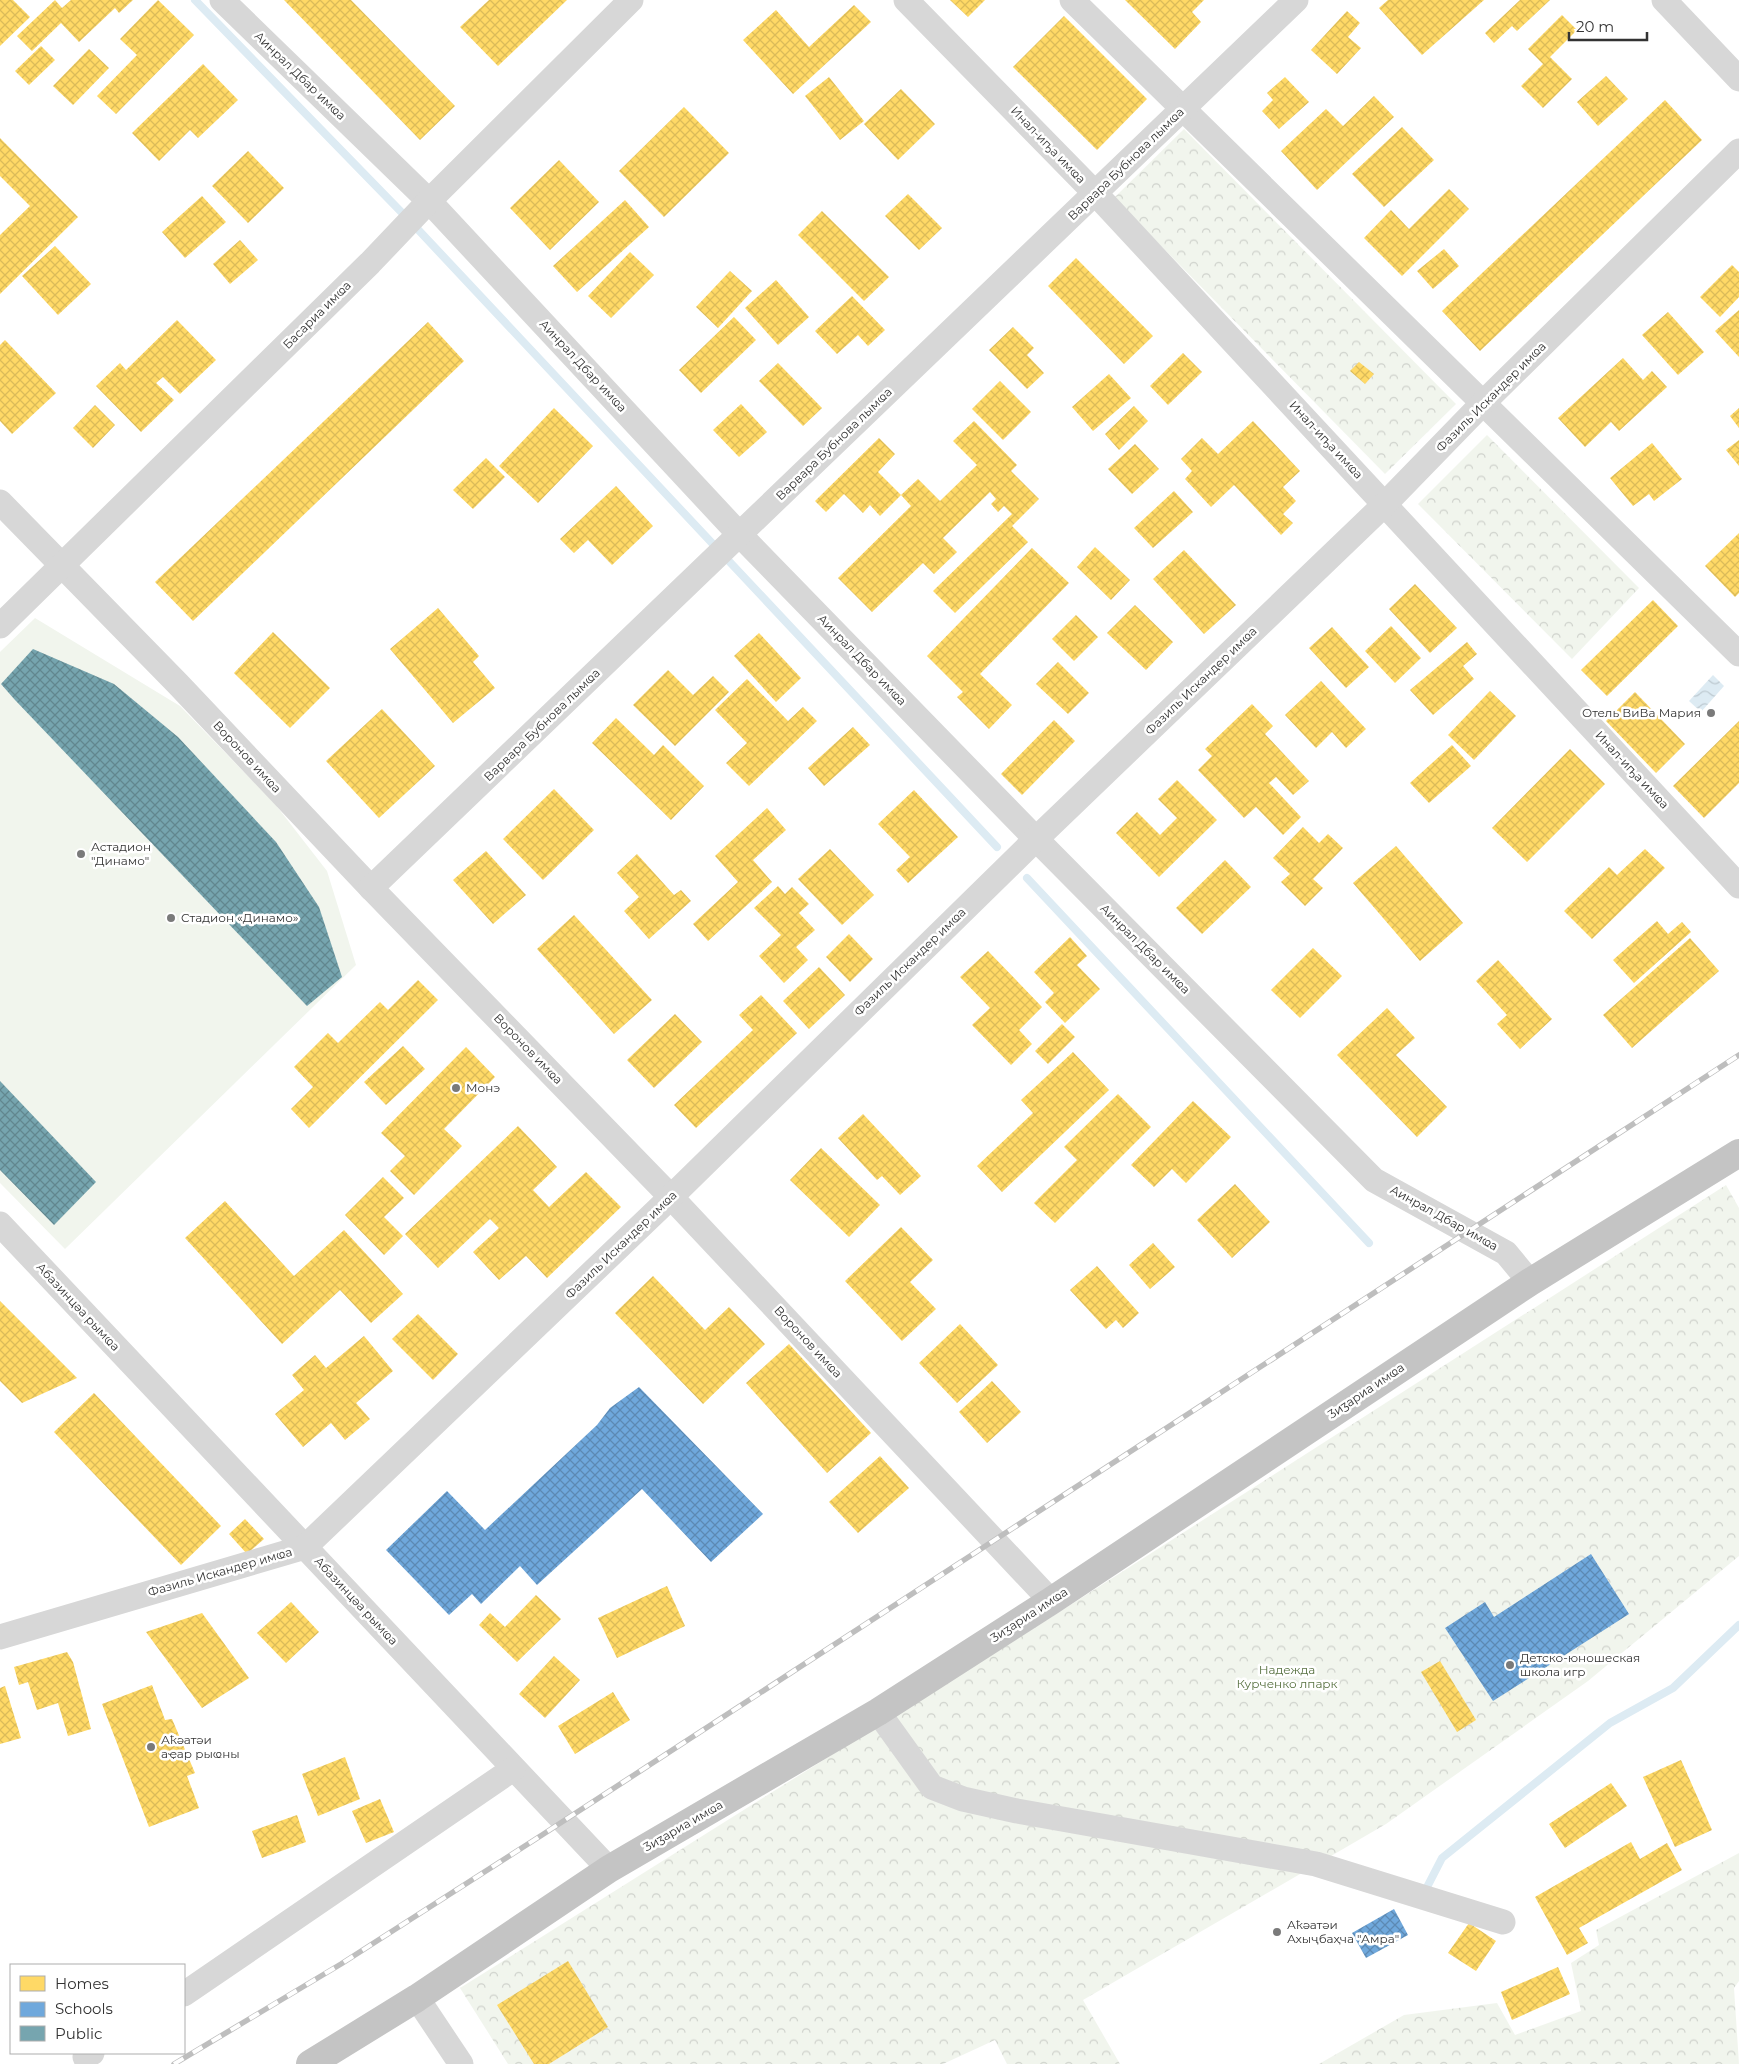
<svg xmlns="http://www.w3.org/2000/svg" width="1739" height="2064" viewBox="0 0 1739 2064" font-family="Montserrat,sans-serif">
<defs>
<pattern id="forest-crowns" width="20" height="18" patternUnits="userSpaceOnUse" patternTransform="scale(1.25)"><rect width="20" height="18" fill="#f1f5ed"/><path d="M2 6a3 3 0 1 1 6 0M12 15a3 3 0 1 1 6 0" fill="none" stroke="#cfd2cc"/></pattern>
<pattern id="water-waves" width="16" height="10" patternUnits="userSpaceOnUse" patternTransform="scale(1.25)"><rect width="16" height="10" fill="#ddebf3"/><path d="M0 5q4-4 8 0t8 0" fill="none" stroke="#becad1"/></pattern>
<pattern id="homes-cross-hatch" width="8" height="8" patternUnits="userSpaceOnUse" patternTransform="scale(1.25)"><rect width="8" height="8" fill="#ffd966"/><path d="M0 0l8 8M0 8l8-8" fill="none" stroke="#dbbb59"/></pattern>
<pattern id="schools-cross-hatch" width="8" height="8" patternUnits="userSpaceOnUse" patternTransform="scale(1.25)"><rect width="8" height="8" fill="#6fa8dc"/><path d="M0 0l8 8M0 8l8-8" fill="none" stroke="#5c89b3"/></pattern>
<pattern id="public-cross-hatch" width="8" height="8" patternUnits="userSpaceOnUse" patternTransform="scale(1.25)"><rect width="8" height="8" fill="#76a5af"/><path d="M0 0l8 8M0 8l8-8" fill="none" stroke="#61878f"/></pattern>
</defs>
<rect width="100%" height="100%" fill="#fff"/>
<!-- forest -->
<g fill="url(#forest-crowns)">
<polygon points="1184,129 1456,404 1385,474 1114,198"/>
<polygon points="1487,435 1639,588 1572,659 1418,504"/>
<polygon points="1726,1185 1739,1208 1739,1556 1588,1681 1386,1824 1083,2000 1120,2064 1007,2064 995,2040 943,2064 508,2064 460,1988 1050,1618"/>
<polygon points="1739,1853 1739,1981 1734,1988 1739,2064 1319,2064 1404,2015 1497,2003 1515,2035 1581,2011 1571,1963 1599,1945 1596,1930"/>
</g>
<!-- pitch -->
<polygon fill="#f1f5ed" points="35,618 180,706 275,804 327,871 356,965 65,1249 0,1183 0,652"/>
<!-- water -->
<polygon fill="url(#water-waves)" points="1713,675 1724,686 1701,712 1689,701"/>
<!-- homes -->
<g fill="url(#homes-cross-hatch)">
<polygon points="0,0 13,0 30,17 0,46"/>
<polygon points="55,0 62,8 71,0 133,0 119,13 115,8 79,42 61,23 32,51 17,36"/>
<polygon points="158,0 194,35 116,114 97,96 137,55 120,39"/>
<polygon points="284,0 351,0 455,106 420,140"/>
<polygon points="489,0 567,0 498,66 460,27"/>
<polygon points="950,0 985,0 968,17"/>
<polygon points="1125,0 1204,0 1192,12 1201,22 1175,49"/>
<polygon points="1388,0 1484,0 1422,55 1379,8"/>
<polygon points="1520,0 1550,0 1517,31 1512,26 1494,43 1485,33"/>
<polygon points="854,5 871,22 793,94 743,40 776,10 809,47"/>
<polygon points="1347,11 1360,23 1348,37 1361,48 1337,74 1311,50"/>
<polygon points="1562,15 1577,30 1550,57 1572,79 1543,108 1521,86 1543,64 1528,49"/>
<polygon points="1064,16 1147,99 1097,150 1013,67"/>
<polygon points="41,46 55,60 29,85 15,71"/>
<polygon points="89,49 109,68 73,105 53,86"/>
<polygon points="203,64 238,100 198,138 190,130 159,161 132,133"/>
<polygon points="1606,76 1628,99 1598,126 1577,102"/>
<polygon points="829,77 864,121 840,140 805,96"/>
<polygon points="1285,77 1309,102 1279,129 1262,111 1273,100 1267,93"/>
<polygon points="901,89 935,124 898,160 864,124"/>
<polygon points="1374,96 1394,117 1317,190 1281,151 1326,109 1343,126"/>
<polygon points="1665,100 1702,140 1480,351 1442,311"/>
<polygon points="684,107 729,153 664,217 619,171"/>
<polygon points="1402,127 1434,160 1384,207 1352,174"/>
<polygon points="0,138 78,217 0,294 0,235 30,206 0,176"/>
<polygon points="248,151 284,188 248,223 212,186"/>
<polygon points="559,160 599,202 550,250 510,208"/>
<polygon points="1449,189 1469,209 1402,276 1364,238 1391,210 1409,229"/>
<polygon points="908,194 942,228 919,250 885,216"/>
<polygon points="202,196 226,222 185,258 162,232"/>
<polygon points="625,200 649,227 577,292 553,266"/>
<polygon points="822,211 889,277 864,301 798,235"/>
<polygon points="240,240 258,260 230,284 213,264"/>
<polygon points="55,246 91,284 58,315 22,276"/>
<polygon points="1444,249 1459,266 1433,289 1417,271"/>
<polygon points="630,252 654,275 611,318 588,296"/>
<polygon points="1076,258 1153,336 1124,364 1048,286"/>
<polygon points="1732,265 1739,272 1739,297 1720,317 1700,297"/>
<polygon points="730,271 752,291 718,328 696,307"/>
<polygon points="776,280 809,317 778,345 745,308"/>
<polygon points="852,296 885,330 868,346 858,335 837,354 815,331"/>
<polygon points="1739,310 1739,357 1715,331"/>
<polygon points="1668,312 1704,352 1678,375 1642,335"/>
<polygon points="734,317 756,340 701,393 679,370"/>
<polygon points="177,320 216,360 180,394 163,377 156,383 174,400 141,432 96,386 120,363 126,370"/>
<polygon points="428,322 464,361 193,621 155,582"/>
<polygon points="1013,327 1034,348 1027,355 1044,373 1027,389 989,350"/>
<polygon points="5,340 56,393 12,434 0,421 0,345"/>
<polygon points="1183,353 1202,372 1168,405 1150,386"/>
<polygon points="1623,358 1643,380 1652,371 1667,387 1619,431 1611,422 1585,447 1558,418"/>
<polygon points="1359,362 1374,374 1365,384 1350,371"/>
<polygon points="778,363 822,408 803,426 759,381"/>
<polygon points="1109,374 1131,398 1093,431 1072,407"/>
<polygon points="1000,381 1031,412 1003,440 972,409"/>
<polygon points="741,404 767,432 739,457 713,430"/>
<polygon points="95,405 115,425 93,448 73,428"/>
<polygon points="1134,406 1148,421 1119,450 1105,434"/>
<polygon points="554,408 593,446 538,503 499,466"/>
<polygon points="1739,408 1739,428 1730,416"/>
<polygon points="974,421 1017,465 1011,471 1039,499 1012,526 1028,542 955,613 933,591 1012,514 1004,506 998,512 991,504 996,499 990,492 943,538 957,552 934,574 923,563 872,612 838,578 911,506 901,495 918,479 940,501 977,465 953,441"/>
<polygon points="1253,421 1300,471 1283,487 1296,501 1283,514 1293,523 1281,535 1234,485 1211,507 1185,479 1192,471 1181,459 1202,438 1218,454"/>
<polygon points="879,438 895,454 878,472 901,495 880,516 870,505 863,513 844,494 826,512 815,501"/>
<polygon points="1739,440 1739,466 1726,450"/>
<polygon points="1652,443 1682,479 1654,501 1649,494 1633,506 1610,478"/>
<polygon points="1135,444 1159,469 1132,494 1108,469"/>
<polygon points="486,458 505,477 473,509 453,490"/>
<polygon points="616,486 653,526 612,565 588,540 574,553 560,539"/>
<polygon points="1174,491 1193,512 1153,548 1134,528"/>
<polygon points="1739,533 1739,593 1735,597 1705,566"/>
<polygon points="1095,547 1130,580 1111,600 1077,567"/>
<polygon points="1032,548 1069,583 980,674 1012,705 989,729 957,697 963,692 927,656"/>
<polygon points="1184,550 1236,605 1204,634 1153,579"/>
<polygon points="1415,584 1457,628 1430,653 1389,609"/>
<polygon points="1653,600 1678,626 1607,696 1581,670"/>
<polygon points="1135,605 1173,642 1146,670 1107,633"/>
<polygon points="438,608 479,656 473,662 495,688 453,723 390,649"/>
<polygon points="1076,615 1098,637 1074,661 1052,639"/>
<polygon points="1391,626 1421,658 1395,683 1365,651"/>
<polygon points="1332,627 1369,667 1346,688 1309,648"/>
<polygon points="273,632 330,688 290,728 234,673"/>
<polygon points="759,633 801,678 776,702 734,656"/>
<polygon points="1467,642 1477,654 1463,666 1474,679 1433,715 1410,690"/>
<polygon points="1058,662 1089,693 1068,714 1036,684"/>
<polygon points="668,670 693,695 713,676 729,692 675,746 633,705"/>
<polygon points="747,679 788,721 803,707 817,721 749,786 726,763 747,743 715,710"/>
<polygon points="1321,681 1366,729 1346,748 1332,732 1316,748 1285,715"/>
<polygon points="1490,691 1516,716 1474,760 1448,735"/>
<polygon points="1635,692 1685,744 1656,773 1606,721"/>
<polygon points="1252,704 1273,726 1265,734 1309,781 1293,795 1276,777 1269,783 1301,817 1283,835 1256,807 1244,818 1198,770 1212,756 1205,749"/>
<polygon points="382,709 435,766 379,818 326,761"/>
<polygon points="616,718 654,755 663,745 704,786 671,820 592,743"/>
<polygon points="1054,720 1075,741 1022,795 1001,774"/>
<polygon points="1739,721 1739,783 1704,818 1673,786"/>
<polygon points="853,727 870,745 824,786 808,768"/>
<polygon points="1452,745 1471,766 1429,803 1410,783"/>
<polygon points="1570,749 1605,784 1527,862 1492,828"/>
<polygon points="1177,780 1217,820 1159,877 1116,833 1137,812 1160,835 1177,818 1158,799"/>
<polygon points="554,789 594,830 543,880 503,839"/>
<polygon points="914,790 958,837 908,883 896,870 910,857 878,824"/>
<polygon points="767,808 786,830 753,860 772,882 708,941 693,924 738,882 715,856"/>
<polygon points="1303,827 1319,843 1328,834 1343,848 1313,879 1323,888 1305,906 1281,882 1290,874 1273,858"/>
<polygon points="1396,846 1463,923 1420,961 1353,883"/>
<polygon points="830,849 874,895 842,925 798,879"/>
<polygon points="1645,849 1665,868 1592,939 1564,911 1609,867 1617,875"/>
<polygon points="486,851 526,895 493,924 453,880"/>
<polygon points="637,854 674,895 681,890 691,901 649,939 624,911 639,897 617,873"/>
<polygon points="1225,860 1251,887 1202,934 1176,908"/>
<polygon points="778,886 785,894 792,887 809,904 799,913 815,930 796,947 808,960 784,983 759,956 781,935 754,908"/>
<polygon points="574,915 652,1000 614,1034 537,949"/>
<polygon points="1657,921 1668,934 1682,922 1691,932 1634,983 1613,960"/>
<polygon points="849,934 873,959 850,982 826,957"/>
<polygon points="1070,937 1087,956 1077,965 1100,989 1065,1023 1045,1002 1054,993 1034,972"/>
<polygon points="1690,938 1719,971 1632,1048 1603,1015"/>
<polygon points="1313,948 1342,976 1300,1018 1271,990"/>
<polygon points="988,951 1042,1007 1019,1030 1032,1044 1011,1065 972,1025 990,1008 960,977"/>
<polygon points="1498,960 1552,1019 1520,1049 1497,1024 1507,1015 1476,981"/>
<polygon points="819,967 845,995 809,1029 783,1001"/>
<polygon points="418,980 438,1000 309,1128 291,1109 313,1087 294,1067 328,1033 338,1043 380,1002 388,1010"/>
<polygon points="761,995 797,1033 696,1128 674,1105 753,1030 739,1015"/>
<polygon points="1387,1008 1415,1038 1396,1055 1447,1107 1417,1137 1337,1055"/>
<polygon points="675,1014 702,1042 654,1088 627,1060"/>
<polygon points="1062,1024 1075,1037 1048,1064 1035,1051"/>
<polygon points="403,1046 425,1069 386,1105 364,1082"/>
<polygon points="466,1047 495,1077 444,1129 462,1146 414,1195 390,1171 405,1156 381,1133"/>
<polygon points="1073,1052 1109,1090 1002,1192 977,1166 1033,1113 1021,1100"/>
<polygon points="1118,1094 1151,1127 1055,1223 1034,1203 1077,1160 1064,1147"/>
<polygon points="1193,1101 1231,1137 1186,1183 1172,1169 1154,1187 1131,1165"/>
<polygon points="863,1114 921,1176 900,1195 882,1176 877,1180 838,1138"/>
<polygon points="518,1126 557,1167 533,1190 549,1207 586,1172 621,1207 547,1278 526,1256 499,1280 473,1252 499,1228 490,1219 438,1268 405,1234"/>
<polygon points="821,1148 880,1205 849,1237 790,1180"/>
<polygon points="383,1177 404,1198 384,1217 403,1236 384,1255 345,1215"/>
<polygon points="1235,1184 1270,1222 1232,1258 1197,1220"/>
<polygon points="225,1201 294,1276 344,1230 403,1294 371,1323 340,1290 282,1344 185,1238"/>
<polygon points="901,1227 933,1260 910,1282 936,1309 902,1341 845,1281"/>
<polygon points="1153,1243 1175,1267 1150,1289 1129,1265"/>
<polygon points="1097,1266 1139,1313 1123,1328 1116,1320 1106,1329 1070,1290"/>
<polygon points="653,1276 705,1330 729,1307 765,1344 703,1404 615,1313"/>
<polygon points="0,1301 77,1378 22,1403 0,1381"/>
<polygon points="418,1314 458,1354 433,1380 392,1339"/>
<polygon points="960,1324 998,1365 957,1403 919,1363"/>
<polygon points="364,1336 393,1371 356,1403 370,1419 345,1440 331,1423 303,1447 275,1414 304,1390 292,1375 315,1355 326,1368"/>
<polygon points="789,1344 871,1433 827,1473 746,1383"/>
<polygon points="992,1381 1021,1412 987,1443 959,1412"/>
<polygon points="94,1393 221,1526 181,1565 54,1432"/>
<polygon points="880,1456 909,1488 858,1533 829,1502"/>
<polygon points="245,1519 264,1539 247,1554 229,1534"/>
<polygon points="667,1586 685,1626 617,1658 598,1618"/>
<polygon points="536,1595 561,1619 517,1662 479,1625 490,1613 505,1627"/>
<polygon points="291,1602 319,1632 286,1663 257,1633"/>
<polygon points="202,1613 249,1678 202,1708 146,1632"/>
<polygon points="67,1652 73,1662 91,1729 68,1736 58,1703 37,1710 28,1682 19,1685 14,1667"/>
<polygon points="554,1656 580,1680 545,1718 519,1694"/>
<polygon points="1440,1661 1476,1720 1457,1732 1421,1672"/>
<polygon points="152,1685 165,1720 172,1719 195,1773 187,1776 199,1808 149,1827 102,1704"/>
<polygon points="5,1686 21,1738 0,1744 0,1688"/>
<polygon points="613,1692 630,1720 575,1754 558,1726"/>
<polygon points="345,1757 360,1799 318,1816 302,1774"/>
<polygon points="1681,1760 1712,1830 1675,1847 1643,1777"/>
<polygon points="1611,1783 1627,1806 1565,1848 1549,1824"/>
<polygon points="380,1799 394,1832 366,1843 352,1811"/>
<polygon points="297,1815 306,1842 262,1858 252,1831"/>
<polygon points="1631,1842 1640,1859 1667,1843 1682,1870 1579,1928 1588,1943 1567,1955 1535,1897"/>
<polygon points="1469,1923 1496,1941 1476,1971 1448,1953"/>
<polygon points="568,1961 608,2027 549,2064 534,2064 497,2005"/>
<polygon points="1558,1967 1570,1994 1512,2020 1501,1992"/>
</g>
<!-- schools -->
<g fill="url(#schools-cross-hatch)">
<polygon points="639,1387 763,1514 711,1562 642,1489 537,1585 520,1566 481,1604 472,1594 449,1615 386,1550 447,1491 485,1530 597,1425 610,1408"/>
<polygon points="1591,1554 1629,1614 1493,1701 1445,1628 1485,1602 1494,1617"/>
<polygon points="1394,1909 1408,1935 1366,1958 1352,1933"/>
</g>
<!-- public -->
<g fill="url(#public-cross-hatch)">
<polygon points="33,649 114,684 178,737 276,842 319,907 342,977 307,1006 15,700 1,684"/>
<polygon points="0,1081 96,1182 54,1225 0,1170"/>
</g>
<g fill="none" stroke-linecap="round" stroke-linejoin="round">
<!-- stream -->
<g stroke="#ddebf3" stroke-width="8">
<polyline points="195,0 410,221 997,847"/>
<polyline points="1027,878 1369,1243"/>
<polyline points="1424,1893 1442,1858 1610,1723 1673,1688 1739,1625"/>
</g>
<!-- street -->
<g stroke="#d7d7d7" stroke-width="25">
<polyline points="222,0 429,201 740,535 1036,839 1374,1180 1506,1253 1530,1282"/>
<polyline points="906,0 1095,193 1739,886"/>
<polyline points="1072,0 1739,654"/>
<polyline points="1664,0 1739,79"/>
<polyline points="0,502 178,684 371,888 671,1197 1051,1601"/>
<polyline points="0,626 370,263 429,201 631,0"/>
<polyline points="371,888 1296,0"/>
<polyline points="0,1224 609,1869"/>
<polyline points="0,1637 305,1547 671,1197 1036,839 1385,504 1484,402 1739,151"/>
<polyline points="878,1712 932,1787 963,1799 1017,1811 1316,1864 1503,1922"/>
<polyline points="184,1994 513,1769"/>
<polyline points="417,1998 461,2064"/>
<polyline points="85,2057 92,2053"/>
</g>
<!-- highway -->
<polyline stroke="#c4c4c4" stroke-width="28" points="310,2064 417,1998 609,1869 878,1712 1051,1601 1530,1282 1739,1153"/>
<defs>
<polyline id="rail" points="174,2064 341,1964 542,1835 1739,1055"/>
</defs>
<!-- rail casing -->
<use href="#rail" stroke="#bebebe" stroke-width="5.5"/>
<!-- rail -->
<use href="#rail" stroke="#fff" stroke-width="4" stroke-dasharray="11" stroke-linecap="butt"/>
</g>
<!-- markers -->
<g fill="#7a7a7a" stroke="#fff" stroke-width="2">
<circle cx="1711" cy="713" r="5"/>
<circle cx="81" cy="854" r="5"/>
<circle cx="171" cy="918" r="5"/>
<circle cx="456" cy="1088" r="5"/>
<circle cx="1510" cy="1665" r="5"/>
<circle cx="151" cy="1747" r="5"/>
<circle cx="1277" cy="1932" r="5"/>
</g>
<g text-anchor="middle" stroke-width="5" stroke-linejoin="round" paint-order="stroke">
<!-- street labels -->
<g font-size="12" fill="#333" stroke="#fff">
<text transform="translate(300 76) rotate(44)" y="4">Аинрал Дбар имҩа</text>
<text transform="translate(1048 145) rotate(46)" y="4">Инал-иҧа имҩа</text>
<text transform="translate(1126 164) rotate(-44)" y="4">Варвара Бубнова лымҩа</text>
<text transform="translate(317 315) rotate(-45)" y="4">Басариа имҩа</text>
<text transform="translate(583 366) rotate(47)" y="4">Аинрал Дбар имҩа</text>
<text transform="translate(1491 397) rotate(-45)" y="4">Фазиль Искандер имҩа</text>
<text transform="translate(1326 440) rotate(47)" y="4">Инал-иҧа имҩа</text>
<text transform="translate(834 444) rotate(-44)" y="4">Варвара Бубнова лымҩа</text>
<text transform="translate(862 660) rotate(46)" y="4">Аинрал Дбар имҩа</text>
<text transform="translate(1201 681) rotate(-44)" y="4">Фазиль Искандер имҩа</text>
<text transform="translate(542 725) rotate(-44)" y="4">Варвара Бубнова лымҩа</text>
<text transform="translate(247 757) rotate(47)" y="4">Воронов имҩа</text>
<text transform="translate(1632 770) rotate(47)" y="4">Инал-иҧа имҩа</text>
<text transform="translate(1145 949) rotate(45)" y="4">Аинрал Дбар имҩа</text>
<text transform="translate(910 962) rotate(-44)" y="4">Фазиль Искандер имҩа</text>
<text transform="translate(528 1049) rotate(46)" y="4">Воронов имҩа</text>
<text transform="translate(1444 1218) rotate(29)" y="4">Аинрал Дбар имҩа</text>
<text transform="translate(621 1245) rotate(-44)" y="4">Фазиль Искандер имҩа</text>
<text transform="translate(78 1307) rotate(47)" y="4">Абазинцәа рымҩа</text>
<text transform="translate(808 1342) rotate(47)" y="4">Воронов имҩа</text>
<text transform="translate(1366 1391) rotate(-34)" y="4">Ӡиӡариа имҩа</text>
<text transform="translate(220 1572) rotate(-16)" y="4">Фазиль Искандер имҩа</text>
<text transform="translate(356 1601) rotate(47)" y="4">Абазинцәа рымҩа</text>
<text transform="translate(1029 1615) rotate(-33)" y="4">Ӡиӡариа имҩа</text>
<text transform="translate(683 1826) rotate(-30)" y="4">Ӡиӡариа имҩа</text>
</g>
<!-- poi labels -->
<g font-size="12" fill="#333" stroke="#fff" text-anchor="start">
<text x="1701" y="717" text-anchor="end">Отель ВиВа Мария</text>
<text x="91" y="851">Астадион<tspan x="91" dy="14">"Динамо"</tspan></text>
<text x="181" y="922">Cтадион «Динамо»</text>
<text x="466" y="1092">Монэ</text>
<text x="1520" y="1662">Детско-юношеская<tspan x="1520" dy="14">школа игр</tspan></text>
<text x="161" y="1744">Аҟәатәи<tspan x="161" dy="14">аҿар рыҩны</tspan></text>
<text x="1287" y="1929">Аҟәатәи<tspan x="1287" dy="14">Ахыҷбаҳча "Амра"</tspan></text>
</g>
<!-- park labels -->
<g font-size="12" fill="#56703f" stroke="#fff">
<text x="1287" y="1674">Надежда<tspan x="1287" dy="14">Курченко лпарк</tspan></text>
</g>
</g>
<!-- legend -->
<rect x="10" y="1964" width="175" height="90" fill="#ffffff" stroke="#adadad"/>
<rect x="20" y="1976" width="25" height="15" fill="#ffd966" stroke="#adadad"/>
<text x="55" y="1989" font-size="15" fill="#333333">Homes</text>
<rect x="20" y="2002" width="25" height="15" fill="#6fa8dc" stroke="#adadad"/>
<text x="55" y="2014" font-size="15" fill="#333333">Schools</text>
<rect x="20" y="2026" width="25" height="15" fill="#76a5af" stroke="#adadad"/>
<text x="55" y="2039" font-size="15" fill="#333333">Public</text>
<!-- scale -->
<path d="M1569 32v8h78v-8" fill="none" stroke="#333333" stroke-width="2.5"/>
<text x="1576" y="32" font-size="15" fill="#333333" stroke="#ffffff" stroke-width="4" paint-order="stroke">20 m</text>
</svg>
